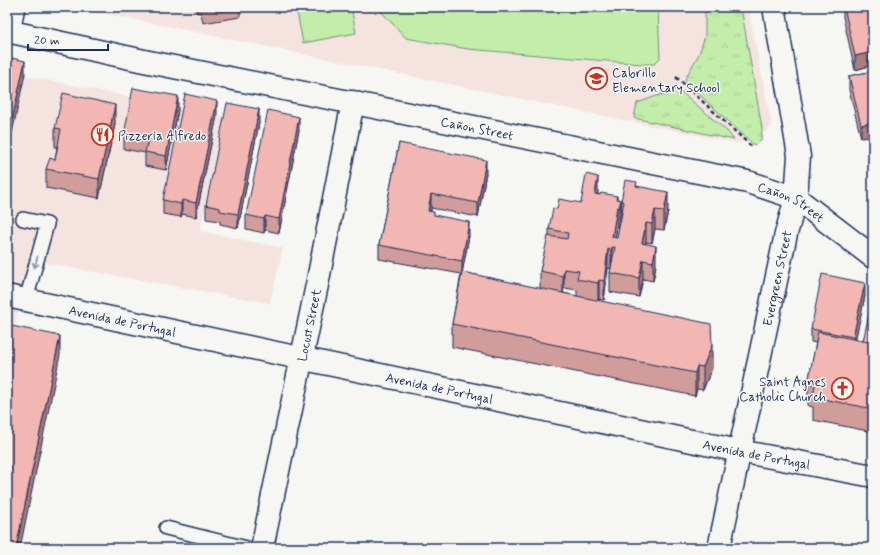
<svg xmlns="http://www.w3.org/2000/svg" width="880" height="555" viewBox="0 0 880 555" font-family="Mynerve,sans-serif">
<defs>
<pattern id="grass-tufts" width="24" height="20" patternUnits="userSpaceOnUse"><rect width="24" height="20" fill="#c3eda9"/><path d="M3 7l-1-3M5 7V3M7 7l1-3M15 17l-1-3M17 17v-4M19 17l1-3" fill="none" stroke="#a7cc94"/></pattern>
</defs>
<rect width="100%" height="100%" fill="#f6f6f2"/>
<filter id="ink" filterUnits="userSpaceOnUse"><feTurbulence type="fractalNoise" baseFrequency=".025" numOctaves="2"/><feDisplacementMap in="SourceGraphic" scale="8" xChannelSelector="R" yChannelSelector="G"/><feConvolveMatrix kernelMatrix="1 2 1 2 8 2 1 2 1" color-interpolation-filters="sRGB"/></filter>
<g filter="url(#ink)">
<!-- built -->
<g fill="#f5e3df">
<polygon points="74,7 748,7 772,126 758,139 736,143"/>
<polygon points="7,72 223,116 200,231 283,248 270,303 28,260 7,367"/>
</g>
<!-- grass -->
<g fill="url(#grass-tufts)" stroke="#6f8e84">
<polygon points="705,7 741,7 762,128 761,141 754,145 688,84 685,79 699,54 705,36"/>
<polygon points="674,90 679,90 727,131 734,140 634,118 637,103"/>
</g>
<!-- garden -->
<g fill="#c3eda9" stroke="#6f8e84">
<polygon points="296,7 351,7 356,33 303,43"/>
<polygon points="377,7 658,7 660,58 654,64 642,64 468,49 406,38"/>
</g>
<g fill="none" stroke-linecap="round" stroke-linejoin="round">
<defs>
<g id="lane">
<polyline points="13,32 18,7"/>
<polyline points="23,219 47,224 26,300"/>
<polyline points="166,528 247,548"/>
</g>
<g id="street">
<path id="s1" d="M7 296 739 451 873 476"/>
<path id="s2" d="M719 548 786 234 796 198 799 156 774 7"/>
</g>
<g id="secondary">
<path id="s3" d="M262 548 317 285 353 102"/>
</g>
<g id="primary">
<path id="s4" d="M7 31 144 61 748 182 796 198 873 257"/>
</g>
</defs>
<!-- lane casing -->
<use href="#lane" stroke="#1b2f5e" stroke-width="16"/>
<!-- street casing -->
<use href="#street" stroke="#1b2f5e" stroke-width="25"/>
<!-- secondary casing -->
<use href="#secondary" stroke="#1b2f5e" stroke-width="25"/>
<!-- primary casing -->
<use href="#primary" stroke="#1b2f5e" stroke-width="25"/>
<!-- path -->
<polyline stroke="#1b2f5e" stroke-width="2.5" stroke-dasharray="4 3" stroke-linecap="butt" points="676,77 751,146"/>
<!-- lane -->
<use href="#lane" stroke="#f6f6f2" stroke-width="13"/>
<!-- street -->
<use href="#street" stroke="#f6f6f2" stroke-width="22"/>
<!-- secondary -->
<use href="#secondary" stroke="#f6f6f2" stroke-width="22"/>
<!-- primary -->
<use href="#primary" stroke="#f6f6f2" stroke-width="22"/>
</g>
<!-- wall -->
<g fill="#d09d9a" stroke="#1b2f5e" fill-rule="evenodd">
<polygon points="118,7 128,7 128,9"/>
<polygon points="196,7 240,7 240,17 203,23 201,12 197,13"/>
<polygon points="843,7 873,7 873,65 855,70 843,17"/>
<polygon points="873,71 873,136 861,138 849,90 849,76"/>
<polygon points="178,110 166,170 145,166 145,153 124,149 124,135"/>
<polygon points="217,115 196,217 182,214 181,217 163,214 163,200"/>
<polygon points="259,123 238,228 220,224 220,221 206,219 206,205"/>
<polygon points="115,124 99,198 46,188 46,169 55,160 57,147 55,147 55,128"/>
<polygon points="299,130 279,233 265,230 264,233 246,229 246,215"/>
<path d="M399 143 486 173 478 217 431 208V211L434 215 469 236 462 272 540 289V271L549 236V229L557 209 581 203 598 194 621 200V219V201L637 186 668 211 664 230 655 229 652 243 646 242V244L656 265 653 281 643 279 639 297 610 292V273L611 269 608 268 604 300 599 299 598 301 712 368 703 390 697 389 695 396 452 347V324L461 274 379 259V245ZM617 226H619L617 238 615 237ZM564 288 577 290V296L563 293Z"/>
<polygon points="873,148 873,169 870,164 870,150"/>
<polygon points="865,296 855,340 863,341 873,310 873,432 813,420 813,407 808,406 808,383 816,343 811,342 811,329"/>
</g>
<!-- shaded-wall -->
<g fill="#a97f7d" stroke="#1b2f5e">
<polygon points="873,52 873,65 855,70 855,56"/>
<polygon points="25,61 25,74 7,156 7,143"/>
<polygon points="178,96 178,110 166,170 166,156"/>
<polygon points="217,101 217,115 196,217 196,203"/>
<polygon points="115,105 115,124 99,198 99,179"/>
<polygon points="259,109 259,123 238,228 238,214"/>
<polygon points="299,117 299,130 279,233 279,219"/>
<polygon points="873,122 873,136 861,138 861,125"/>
<polygon points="486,160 486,173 478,217 478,203"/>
<polygon points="598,177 598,196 595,194"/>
<polygon points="668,192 668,211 664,230 664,211"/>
<polygon points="431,194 431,208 428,224 428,211"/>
<polygon points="617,196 617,226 614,247 612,237"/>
<polygon points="182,200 182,214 181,217 181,204"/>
<polygon points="621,200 621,219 619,227 619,208"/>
<polygon points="655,210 655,229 652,243 652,224"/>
<polygon points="265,216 265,230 264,233 264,219"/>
<polygon points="469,222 469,236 462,274 462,261"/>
<polygon points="646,223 646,242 642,262 642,243"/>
<polygon points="656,246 656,265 653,281 653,262"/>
<polygon points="612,247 612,266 611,269 611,250"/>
<polygon points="608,249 608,268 604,300 604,281"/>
<polygon points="643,260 643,279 639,297 639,278"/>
<polygon points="564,269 564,288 563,295 563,276"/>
<polygon points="599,280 599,299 598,302 598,283"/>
<polygon points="865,283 865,296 853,351 853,337"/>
<polygon points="60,336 60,355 20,548 16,548"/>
<polygon points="712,345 712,368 703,390 703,367"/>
<polygon points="697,366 697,389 695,396 695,373"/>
</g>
<!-- building -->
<g fill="#f2b6b3" stroke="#1b2f5e">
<polygon points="844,7 873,7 873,52 855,56"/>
<polygon points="7,57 25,61 7,143"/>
<polygon points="873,71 873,122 861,125 849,76"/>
<polygon points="133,88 178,96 166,156 145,152 148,140 124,135"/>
<polygon points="63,93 115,105 99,179 46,169 50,158 55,160 61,129 55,128"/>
<polygon points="185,94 217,101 196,203 182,200 181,204 163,200"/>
<polygon points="227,103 259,109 238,214 220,211 220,208 206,205"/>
<polygon points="268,110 299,117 279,219 265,216 264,219 246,215"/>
<polygon points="399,143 486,160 478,203 431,194 428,211 434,212 434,215 469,222 462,261 379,245"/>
<polygon points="873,148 873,155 870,150"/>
<polygon points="586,174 598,177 595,194 600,195 601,193 617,196 616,199 621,200 619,208 617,207 612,237 617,238 624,202 621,201 625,180 637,182 636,186 668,192 664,211 655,210 652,224 646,223 642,243 656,246 653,262 643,260 639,278 610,273 615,247 612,247 611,250 608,249 604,281 599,280 598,283 577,279 579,271 564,269 563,276 540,271 548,236 567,239 568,233 549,229 553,208 557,209 559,199 581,203"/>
<polygon points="462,272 711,324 712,345 703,367 697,366 695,373 452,324"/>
<polygon points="822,274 865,283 853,337 811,329"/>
<polygon points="870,309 873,310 873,343 863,341"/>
<polygon points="7,325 60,336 16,548 7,548"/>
<polygon points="818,332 873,343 873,409 813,397 815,385 808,383"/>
</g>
<!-- one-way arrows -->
<defs><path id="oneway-shaft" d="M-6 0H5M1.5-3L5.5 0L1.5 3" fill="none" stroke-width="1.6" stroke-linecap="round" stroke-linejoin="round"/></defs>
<use stroke="#8892a8" href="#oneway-shaft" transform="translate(36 262) rotate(106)"/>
</g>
<!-- icons -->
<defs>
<symbol id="school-ring" viewBox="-11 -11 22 22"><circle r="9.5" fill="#f6f6f2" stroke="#c8321e" stroke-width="1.5"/><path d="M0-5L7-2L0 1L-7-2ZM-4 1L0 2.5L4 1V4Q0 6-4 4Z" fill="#c8321e"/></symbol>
<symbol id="restaurant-ring" viewBox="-11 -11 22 22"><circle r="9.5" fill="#f6f6f2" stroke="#c8321e" stroke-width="1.5"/><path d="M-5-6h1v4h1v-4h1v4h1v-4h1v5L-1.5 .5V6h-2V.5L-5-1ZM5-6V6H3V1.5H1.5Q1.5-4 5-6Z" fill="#c8321e"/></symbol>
<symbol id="church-ring" viewBox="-11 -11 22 22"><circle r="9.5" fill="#f6f6f2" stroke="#c8321e" stroke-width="1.5"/><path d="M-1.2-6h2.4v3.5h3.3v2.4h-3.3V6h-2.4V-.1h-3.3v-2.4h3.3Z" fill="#c8321e"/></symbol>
</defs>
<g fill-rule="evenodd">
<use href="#school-ring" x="584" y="66" width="25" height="25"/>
<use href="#restaurant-ring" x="90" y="122" width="25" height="25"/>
<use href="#church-ring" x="830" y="376" width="25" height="25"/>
</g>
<g text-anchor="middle" stroke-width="3" stroke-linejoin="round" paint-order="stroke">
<!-- poi labels -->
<g font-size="13" fill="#1b2f5e" stroke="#f6f6f2" text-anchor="start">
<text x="612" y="77">Cabrillo<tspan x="612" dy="15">Elementary School</tspan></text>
<text x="118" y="140">Pizzeria Alfredo</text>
<text x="826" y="386" text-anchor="end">Saint Agnes<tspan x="826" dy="15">Catholic Church</tspan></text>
</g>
<!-- street labels -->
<g font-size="13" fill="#1b2f5e" stroke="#f6f6f2">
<text dy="5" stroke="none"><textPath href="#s4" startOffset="480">Cañon Street</textPath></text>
<text dy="5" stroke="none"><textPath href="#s4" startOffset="804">Cañon Street</textPath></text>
<text dy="5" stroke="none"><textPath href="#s2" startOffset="276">Evergreen Street</textPath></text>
<text dy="5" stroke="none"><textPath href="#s1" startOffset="118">Avenida de Portugal</textPath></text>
<text dy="5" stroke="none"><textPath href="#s3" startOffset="228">Locust Street</textPath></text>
<text dy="5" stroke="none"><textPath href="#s1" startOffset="442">Avenida de Portugal</textPath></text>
<text dy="5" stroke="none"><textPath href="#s1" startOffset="766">Avenida de Portugal</textPath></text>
</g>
</g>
<!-- margin -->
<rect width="880" height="555" fill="none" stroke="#f6f6f2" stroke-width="24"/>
<rect x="12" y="12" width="856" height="531" fill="none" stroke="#1b2f5e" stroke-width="1.5" filter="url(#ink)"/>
<!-- scale -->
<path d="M28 44v6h80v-6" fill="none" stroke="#1b2f5e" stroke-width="2"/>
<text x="34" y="44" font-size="12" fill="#1b2f5e" stroke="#f6f6f2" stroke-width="3" paint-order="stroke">20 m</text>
</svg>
